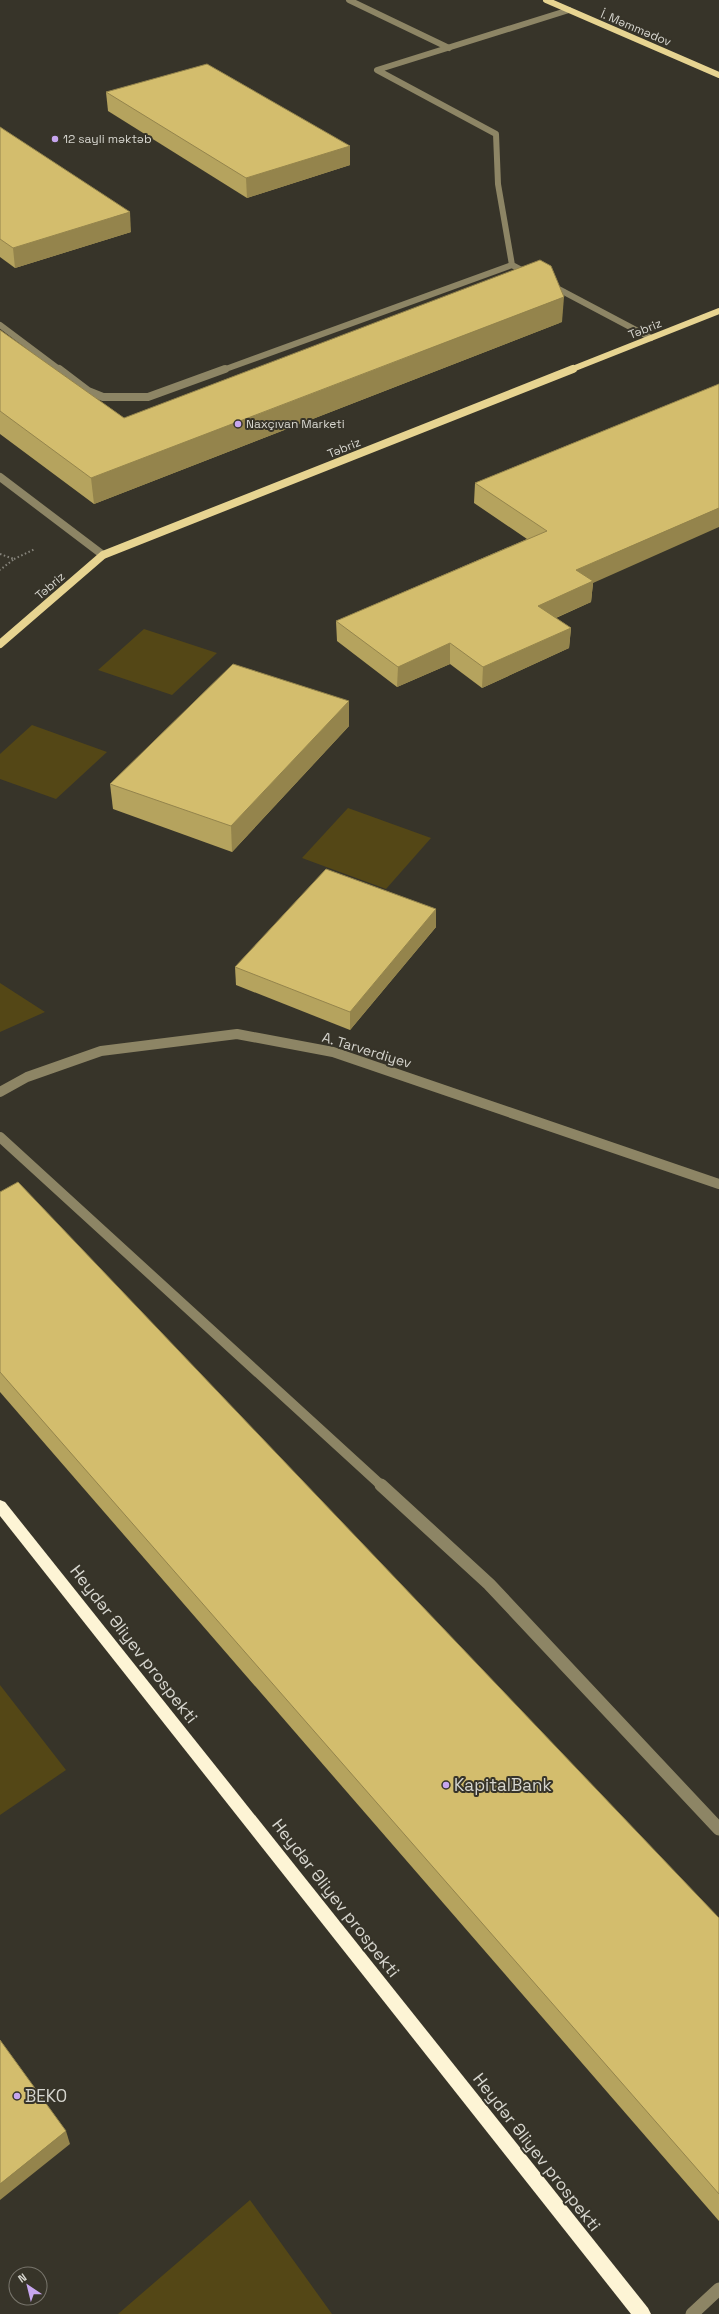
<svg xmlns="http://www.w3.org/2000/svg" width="719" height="2314" viewBox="0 0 719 2314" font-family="'Space Grotesk',sans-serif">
<rect width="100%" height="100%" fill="#373429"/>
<!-- green -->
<g fill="#544716">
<polygon points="144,629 217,653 172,695 98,670"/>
<polygon points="32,725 107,752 56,799 0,779 0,754"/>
<polygon points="348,808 431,838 386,889 302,858"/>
<polygon points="0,983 45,1012 0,1032"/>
<polygon points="0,1685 66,1770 0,1815"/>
<polygon points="250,2200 332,2314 118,2314"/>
</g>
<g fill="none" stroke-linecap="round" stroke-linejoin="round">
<!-- path -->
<g stroke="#88867d" stroke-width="2" stroke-dasharray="1.5 2.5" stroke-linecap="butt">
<polyline points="0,554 14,559 0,570"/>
<polyline points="14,559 35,549"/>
</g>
<!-- minor-far3 -->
<g stroke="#8d8565" stroke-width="6">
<polyline points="349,0 449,48"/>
<polyline points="529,274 512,265 498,184 496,134 377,70 569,10"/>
<polyline points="549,284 651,338"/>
<polyline points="0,325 60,370"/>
<polyline points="223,370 512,265"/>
</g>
<!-- minor-far2 -->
<g stroke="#8d8565" stroke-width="8">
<polyline points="59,369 88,391 103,397 148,397 225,369"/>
<polyline points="0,477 103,555"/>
</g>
<!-- minor-far1 -->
<g stroke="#8d8565" stroke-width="10">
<polyline points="0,1092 27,1077 101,1051 237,1034 333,1052 719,1184"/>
<polyline points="0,1137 382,1486"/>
</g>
<!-- minor -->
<g stroke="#8d8565" stroke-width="13">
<polyline points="381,1485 489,1584 719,1829"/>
<polyline points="692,2314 719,2289"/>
</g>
<!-- major-far1 -->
<g stroke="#e7d491" stroke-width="6">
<polyline points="546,0 719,75"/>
<polyline points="570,370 719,311"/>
</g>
<!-- major -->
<polyline stroke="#e7d491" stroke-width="8" points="0,644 103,555 573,369"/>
<!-- highway -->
<polygon fill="#fdf4d5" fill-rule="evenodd" points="0,1500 5,1502 648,2308 651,2314 631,2314 0,1516"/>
</g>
<!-- wall -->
<g fill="#b5a35e">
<polygon points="106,92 350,146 350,165 247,198 108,111"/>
<polygon points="0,127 131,232 15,268 0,257"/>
<polygon points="562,322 94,504 0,434 0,330 124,418"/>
<polygon points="719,384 593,583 591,602 556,618 571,628 569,648 482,688 450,664 397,687 337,641 336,621 527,539 474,503 475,483"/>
<polygon points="349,701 349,726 232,852 113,809 110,784"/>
<polygon points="436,909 436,927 350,1030 236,985 235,967"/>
<polygon points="0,1192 719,1918 719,2221 0,1392"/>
</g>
<!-- shaded-wall -->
<g fill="#94844c">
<polygon points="350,146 350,165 247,198 246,178"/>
<polygon points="130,212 131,232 15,268 13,248"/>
<polygon points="564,297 562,322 94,504 91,478"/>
<polygon points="719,508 719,527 593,583 591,602 537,626 538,606 576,570"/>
<polygon points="571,628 569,648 482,688 483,667"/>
<polygon points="450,643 450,664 397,687 398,667"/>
<polygon points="349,701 349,726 232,852 231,826"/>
<polygon points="436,909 436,927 350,1030 350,1012"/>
<polygon points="66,2131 70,2144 0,2200 0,2184"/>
</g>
<!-- building -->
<g fill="#d3bd6d" stroke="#94844c">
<polygon points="207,64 350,146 246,178 106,92"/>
<polygon points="0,127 130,212 13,248 0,239"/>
<polygon points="540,260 551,266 564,297 91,478 0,411 0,330 124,418"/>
<polygon points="719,384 719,508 576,570 593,581 538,606 571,628 483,667 450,643 398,667 336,621 547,531 475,483"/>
<polygon points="233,664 349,701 231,826 110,784"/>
<polygon points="326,869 436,909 350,1012 235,967"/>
<polygon points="18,1182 719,1918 719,2194 0,1372 0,1192"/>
<polygon points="0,2040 66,2131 0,2184"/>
</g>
<!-- markers -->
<g fill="#c7a6ef" stroke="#373429" stroke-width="1.5">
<circle cx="55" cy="139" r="4"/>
<circle cx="238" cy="424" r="4"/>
<circle cx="446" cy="1785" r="4"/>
<circle cx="17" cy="2096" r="4"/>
</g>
<g text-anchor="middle" stroke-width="4" stroke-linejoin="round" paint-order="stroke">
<!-- far-street labels -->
<g font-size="12" fill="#d6d5ce" stroke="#373429">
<text transform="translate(636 28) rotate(23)" y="4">İ. Məmmədov</text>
<text transform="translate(645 329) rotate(-22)" y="4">Təbriz</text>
<text transform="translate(344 448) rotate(-22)" y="4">Təbriz</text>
<text transform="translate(50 586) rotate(-41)" y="4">Təbriz</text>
</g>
<!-- far-poi labels -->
<g font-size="12" fill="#d6d5ce" stroke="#373429" text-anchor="start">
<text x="63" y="143">12 sayli məktəb</text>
<text x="246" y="428">Naxçıvan Marketi</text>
</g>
<!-- street labels -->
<g font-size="14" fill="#d6d5ce" stroke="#373429">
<text transform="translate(367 1050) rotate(17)" y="5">A. Tarverdiyev</text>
</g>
<!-- near-street labels -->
<g font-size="17" fill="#d6d5ce" stroke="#373429">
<text transform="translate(134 1644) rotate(52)" y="6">Heydər Əliyev prospekti</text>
<text transform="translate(336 1898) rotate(52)" y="6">Heydər Əliyev prospekti</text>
<text transform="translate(537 2152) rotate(52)" y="6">Heydər Əliyev prospekti</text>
</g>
<!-- near-poi labels -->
<g font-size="17" fill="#d6d5ce" stroke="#373429" text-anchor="start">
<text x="454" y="1791">KapitalBank</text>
<text x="25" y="2102">BEKO</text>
</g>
</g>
<!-- north arrow -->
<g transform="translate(28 2286) rotate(325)"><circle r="19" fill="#373429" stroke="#77746b"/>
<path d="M0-3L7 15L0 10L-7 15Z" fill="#c7a6ef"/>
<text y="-6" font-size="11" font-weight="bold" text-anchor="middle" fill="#d6d5ce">N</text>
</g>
</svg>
